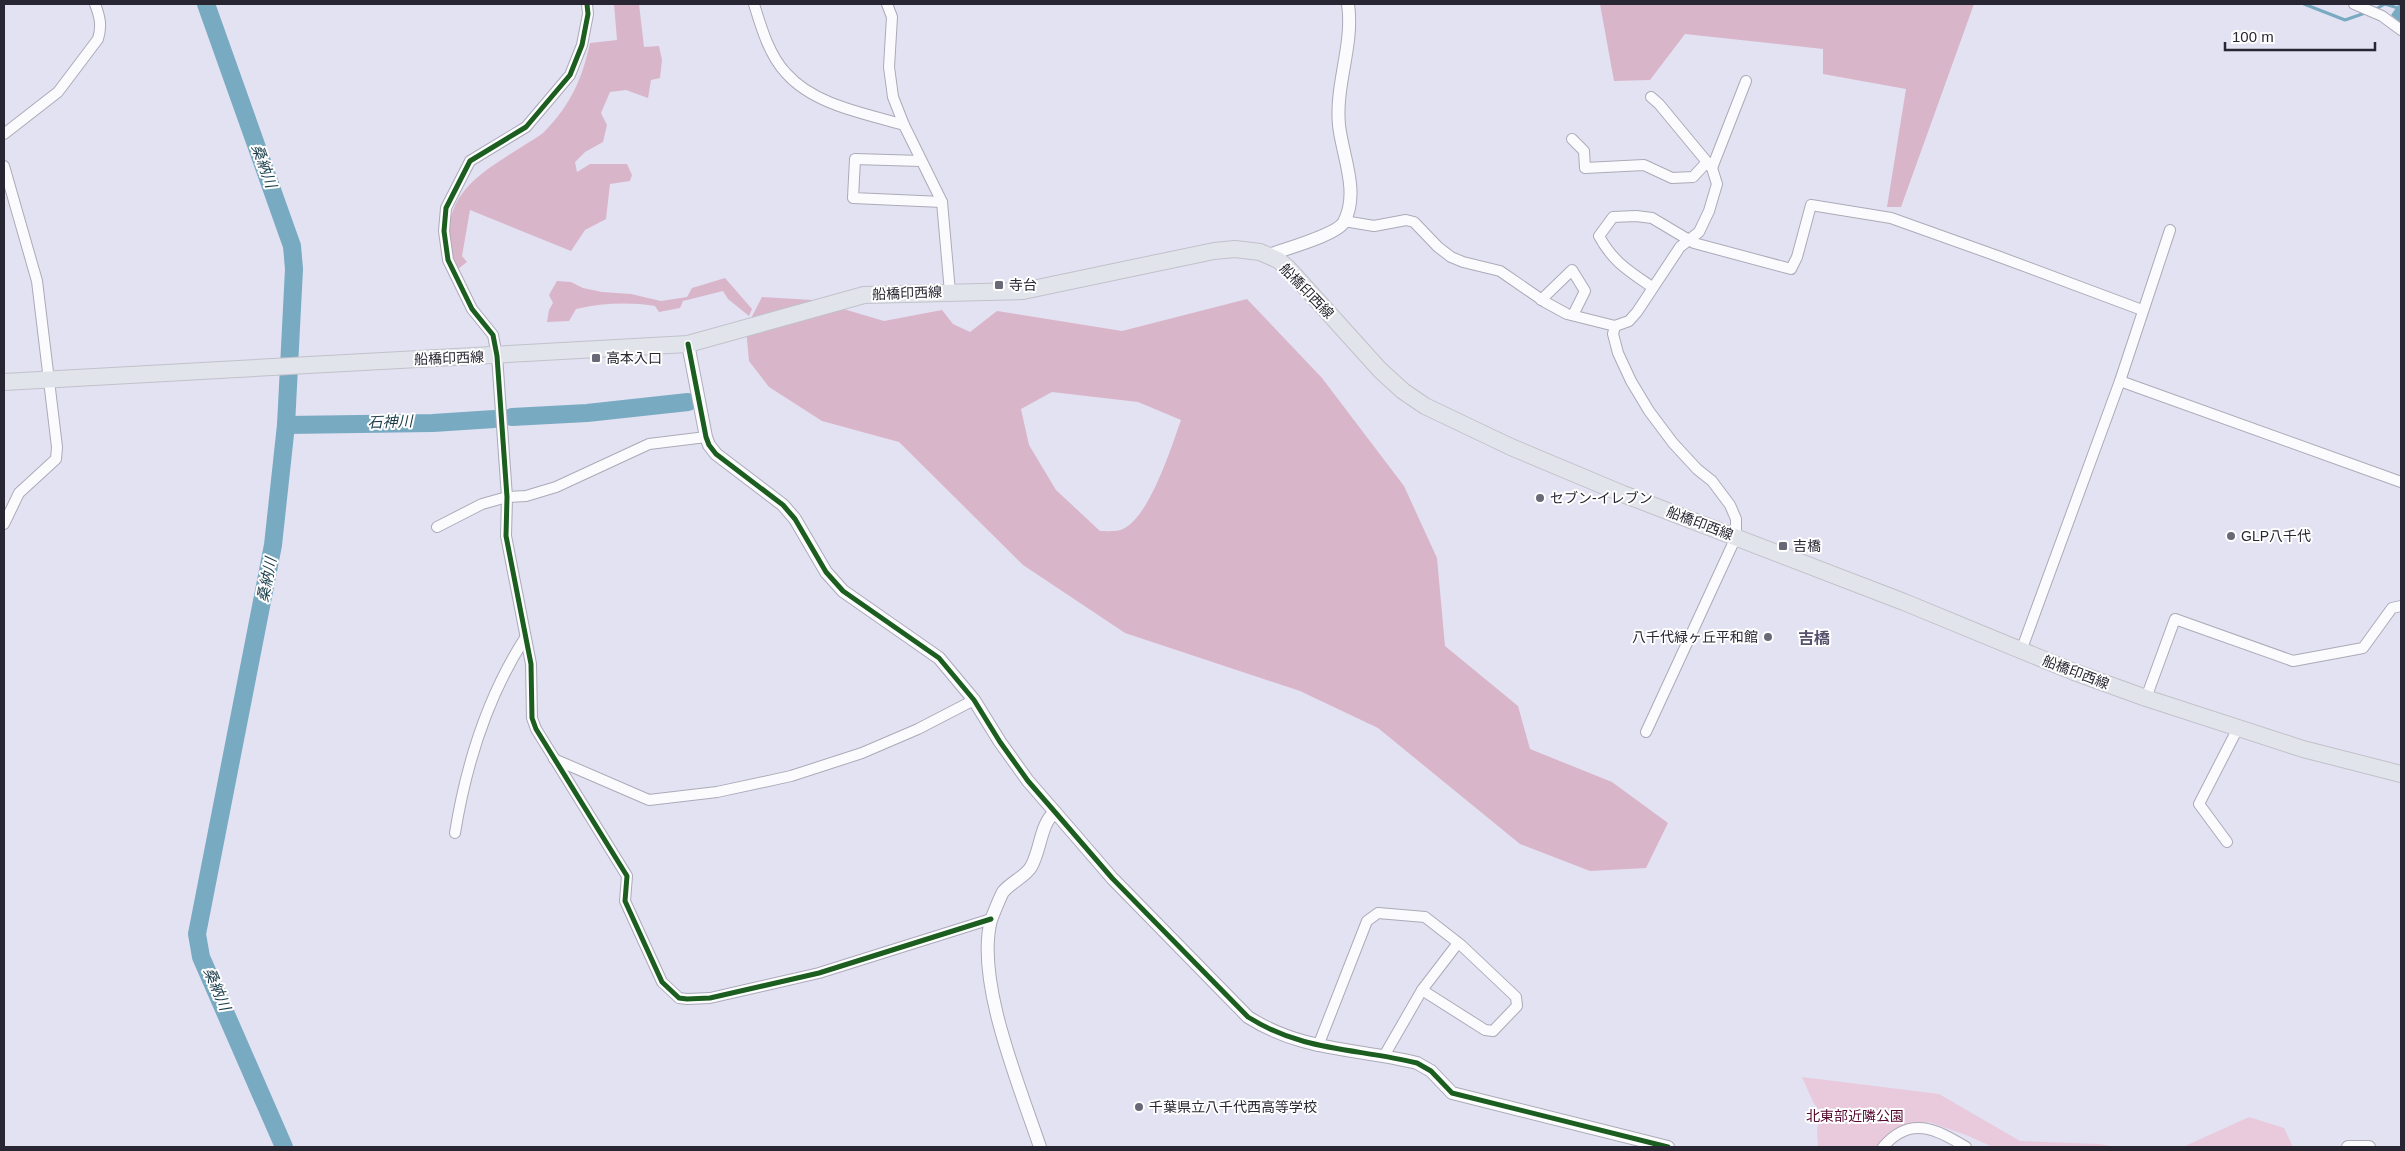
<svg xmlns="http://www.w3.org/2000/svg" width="2405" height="1151" viewBox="0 0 2405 1151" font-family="Arial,'Noto Sans JP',sans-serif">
<rect width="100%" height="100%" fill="#e3e2f3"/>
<!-- green -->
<g fill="#e8cadc">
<polygon points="1802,1077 1939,1094 2020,1141 2099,1144 2117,1147 1993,1147 1966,1135 1929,1122 1901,1127 1890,1132 1879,1147 1818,1147 1817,1129 1821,1113 1813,1102"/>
<polygon points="2249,1117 2284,1128 2293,1147 2183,1147"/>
</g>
<!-- forest -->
<g fill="#d9b5c9" fill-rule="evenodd">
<path d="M614 4H639L644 47 659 46 662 60 660 78 651 80 648 98 626 90 610 92 601 113 607 125 603 142 585 152 575 162 577 172 590 164H627L632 175 630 181 610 184 606 219 585 230 571 251 470 210 462 256 467 262 458 269C451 257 448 242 449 228 453 186 491 167 523 146 530 141 539 137 545 131 571 104 582 79 590 43L617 40Z"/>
<polygon points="1600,4 1974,4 1901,207 1887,207 1906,89 1823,74 1823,49 1685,34 1650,80 1614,81"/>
<path d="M725 278 752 309 749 316 728 299 723 291 683 301 680 308 659 312 655 306C627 302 604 303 576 309L569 321 547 322 549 310 553 303 549 295 557 281 571 282 583 288 602 292 631 294 661 301 687 297 692 288Z"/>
<path d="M762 297 813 300 884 321 942 310 953 324 970 332 997 311 1122 331 1247 299 1322 378 1404 486 1437 558 1445 646 1518 706 1530 749 1612 782 1668 823 1646 868 1590 871 1520 844 1378 728 1300 691 1125 633 1023 565 899 442 822 421 769 387 749 361 746 328ZM1052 392 1138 402 1181 420C1171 448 1150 516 1123 529 1118 532 1107 531 1100 531L1056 490 1029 445 1021 409Z"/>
</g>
<!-- water -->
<polygon fill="#78aac2" points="2399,4 2401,4 2401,23 2391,15"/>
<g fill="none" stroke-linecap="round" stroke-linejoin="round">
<!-- stream -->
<g stroke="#78aac2" stroke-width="3">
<polyline points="2304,4 2345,20 2368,12"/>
<polyline points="2374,10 2385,4 2401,9"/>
</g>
<!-- river -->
<g stroke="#78aac2" stroke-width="18">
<polyline points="206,4 292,246 294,269 286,425 273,545 197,934 201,957 284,1147"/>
<polyline points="512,417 587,413 688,402"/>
<polyline points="286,425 433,423 494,419"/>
</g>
<defs>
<g id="minor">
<polyline points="587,4 588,14 582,45 570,75 526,127 470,161 446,208 444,231 448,260 472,309 493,335 497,356 507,497 506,536 531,664 532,718 536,729 627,876 625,901 662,982 679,998 687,999 710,998 819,973 991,919"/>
<path d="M754 4C761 27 769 55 786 73 814 105 864 113 904 125"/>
<polyline points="887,4 892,17 889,67 893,97 904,125 942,202 950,292"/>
<polyline points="2354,4 2382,16 2401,30"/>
<path d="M4 134 58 92 98 39C102 26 100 17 95 4"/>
<polyline points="1572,139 1584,151 1585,168 1644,165 1672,178 1693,177 1707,162"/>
<polyline points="921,161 855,159 853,198 942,202"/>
<polyline points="4,166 37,281 57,447 56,459 19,493 4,524"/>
<polyline points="1712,168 1746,81"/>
<polyline points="1344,221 1374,226 1406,220 1414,222 1438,247 1451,257 1463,262 1500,271 1545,302 1567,314 1615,326 1629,321 1637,312 1680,247 1699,232 1709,211 1717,184 1712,168 1659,104 1651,97"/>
<path d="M1652 287C1629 271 1613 262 1599 236L1613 217 1636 216 1652 218 1694 243 1791 269 1797 257 1811 205 1891 218 2000 257 2142 310"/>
<polyline points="1541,300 1572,270 1585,291 1573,315"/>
<polyline points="1615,326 1613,334 1618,353 1631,381 1649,411 1673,443 1697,469 1712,481 1730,505 1736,519 1736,537 1646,732"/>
<polyline points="2120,381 2401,482"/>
<polyline points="437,527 482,504 507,497 526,496 556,487 649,444 706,437"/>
<polyline points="2021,651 2120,381 2170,230"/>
<polyline points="2146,698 2175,619 2293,661 2363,648 2392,608 2401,606"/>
<polyline points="554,759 649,800 717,792 791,776 862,753 918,729 974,700"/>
<path d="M455 833C466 765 487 697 525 638"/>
<polyline points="2227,842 2199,804 2238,728"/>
<polyline points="1318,1046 1367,921 1378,913 1425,917 1461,945 1516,997 1517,1006 1493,1031 1485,1030 1422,990 1458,943"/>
<polyline points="1384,1056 1422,990"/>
<path d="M1883 1147C1910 1115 1936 1129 1966 1147"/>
</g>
<g id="tertiary">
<path d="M1269 255C1284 249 1337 235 1344 222 1360 192 1342 155 1339 125 1335 84 1354 45 1348 4"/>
<path d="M688 344 706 437 709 445 716 454 783 505 795 519 826 572 843 591 939 658 974 700 1000 742 1028 781 1055 812 1112 878 1248 1017C1303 1052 1357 1048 1417 1063L1431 1071 1452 1093 1668 1147"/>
<path d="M1040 1147C1020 1087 975 981 991 920 993 915 1000 897 1003 892 1011 882 1025 877 1031 867 1041 850 1040 824 1055 812"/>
<polyline points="2348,1147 2369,1147"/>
</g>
<polyline id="primary" points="4,382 688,344 864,295 1023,291 1214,251 1235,249 1260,252 1278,260 1288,268 1380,370 1403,391 1425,406 1511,447 1623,494 1904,602 2074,672 2146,698 2303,749 2401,774"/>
</defs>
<!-- minor casing -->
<use href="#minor" stroke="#abaab8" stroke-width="12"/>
<!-- tertiary casing -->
<use href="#tertiary" stroke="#abaab8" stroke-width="14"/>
<!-- primary casing -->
<use href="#primary" stroke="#c1c1ca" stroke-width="18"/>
<!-- minor -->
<use href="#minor" stroke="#fbfbfd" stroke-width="10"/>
<!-- tertiary -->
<use href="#tertiary" stroke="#fbfbfd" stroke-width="12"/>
<!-- primary -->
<use href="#primary" stroke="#e1e5eb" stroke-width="16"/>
<defs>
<g id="cycleway">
<polyline points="587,4 588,14 582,45 570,75 526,127 470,161 446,208 444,231 448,260 472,309 493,335 497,356 507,497 506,536 531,664 532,718 536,729 627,876 625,901 662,982 679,998 687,999 710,998 819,973 991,919"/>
<path d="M688 344 706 437 709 445 716 454 783 505 795 519 826 572 843 591 939 658 974 700 1000 742 1028 781 1055 812 1112 878 1248 1017C1303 1052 1357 1048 1417 1063L1431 1071 1452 1093 1668 1147"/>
</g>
</defs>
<!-- cycleway casing -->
<use href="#cycleway" stroke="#fff" stroke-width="8"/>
<!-- cycleway -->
<use href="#cycleway" stroke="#1b5e20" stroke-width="5"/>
</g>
<!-- markers -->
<g fill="#696876" stroke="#fff" stroke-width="2">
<rect x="994" y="280" width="10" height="10" rx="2.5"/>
<rect x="591" y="353" width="10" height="10" rx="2.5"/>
<circle cx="1540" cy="498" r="5"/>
<circle cx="2231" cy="536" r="5"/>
<rect x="1778" y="541" width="10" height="10" rx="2.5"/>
<circle cx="1768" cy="637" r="5"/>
<circle cx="1139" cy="1107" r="5"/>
</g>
<g text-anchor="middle" stroke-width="4" stroke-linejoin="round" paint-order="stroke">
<!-- poi labels -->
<g font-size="14" fill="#272632" stroke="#fff" text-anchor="start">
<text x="1009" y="290">寺台</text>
<text x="606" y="363">高本入口</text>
<text x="1550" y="503">セブン-イレブン</text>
<text x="2241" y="541">GLP八千代</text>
<text x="1793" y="551">吉橋</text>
<text x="1758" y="642" text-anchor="end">八千代緑ヶ丘平和館</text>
<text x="1149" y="1112">千葉県立八千代西高等学校</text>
</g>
<!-- street labels -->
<g font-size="14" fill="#272632" stroke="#fff">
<text transform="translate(1307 291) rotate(46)" y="5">船橋印西線</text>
<text transform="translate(907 293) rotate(-2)" y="5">船橋印西線</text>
<text transform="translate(449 358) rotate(-2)" y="5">船橋印西線</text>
<text transform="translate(1700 523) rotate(21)" y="5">船橋印西線</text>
<text transform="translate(2076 672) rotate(21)" y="5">船橋印西線</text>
</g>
<!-- park labels -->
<g font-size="14" fill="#54072f" stroke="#fff">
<text x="1855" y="1121">北東部近隣公園</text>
</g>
<!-- water labels -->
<g font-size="15" font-style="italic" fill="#1a3c49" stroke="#fff">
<text transform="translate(264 166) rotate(70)" y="5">桑納川</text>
<text transform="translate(390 422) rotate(-2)" y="5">石神川</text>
<text transform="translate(267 580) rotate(-79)" y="5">桑納川</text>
<text transform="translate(217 989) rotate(67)" y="5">桑納川</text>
</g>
<!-- quarter labels -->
<g font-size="16" font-weight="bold" fill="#56526e" stroke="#fff">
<text x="1814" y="644">吉橋</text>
</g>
</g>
<!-- border -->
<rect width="2405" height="1151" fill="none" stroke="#272632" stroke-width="10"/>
<!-- scale -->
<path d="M2225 42v8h150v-8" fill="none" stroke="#272632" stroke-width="2.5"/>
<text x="2232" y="42" font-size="15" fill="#272632" stroke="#ffffff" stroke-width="4" paint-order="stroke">100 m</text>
</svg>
